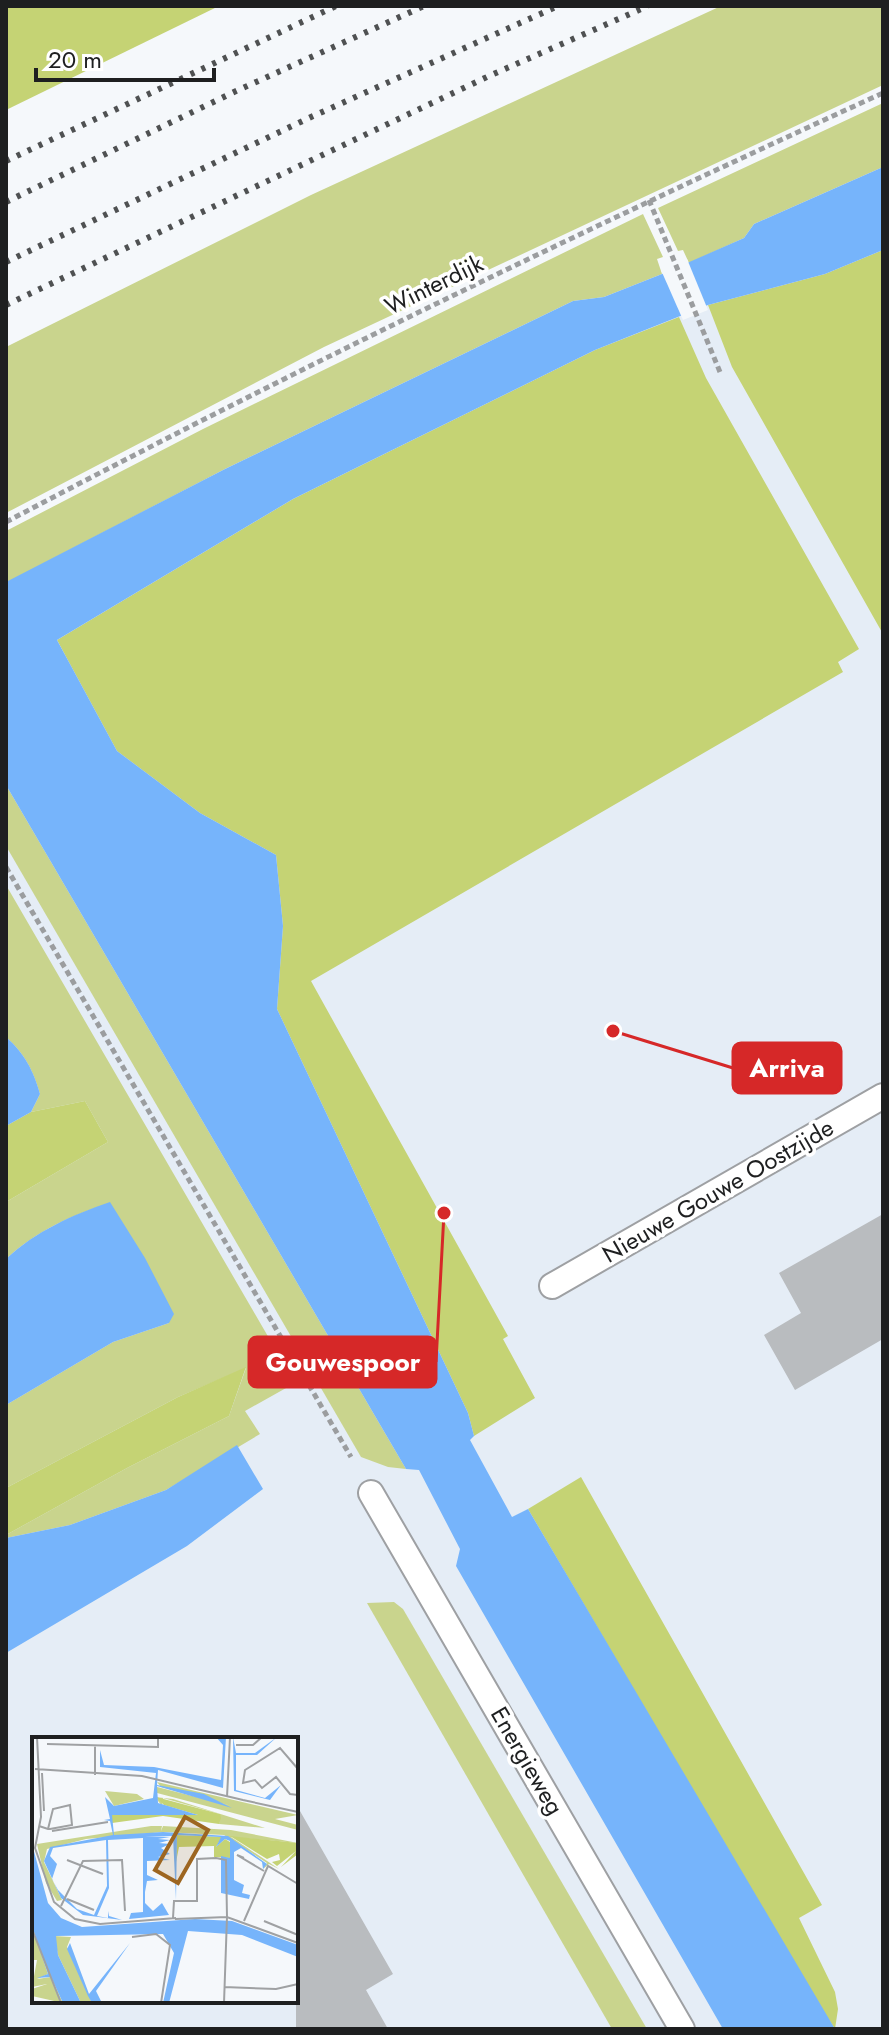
<svg xmlns="http://www.w3.org/2000/svg" width="889" height="2035" viewBox="0 0 889 2035" font-family="Jost,sans-serif">
<rect width="100%" height="100%" fill="#f5f8fb"/>
<!-- built -->
<path fill="#e5edf6" fill-rule="evenodd" d="M883 250V2029H6V688L595 350 708 305 825 274ZM34 1739H296V2001H34Z"/>
<!-- green -->
<g fill="#c9d48d">
<polygon points="721,6 883,6 883,85 324,347 6,513 6,347 311,195"/>
<polygon points="883,103 883,167 754,224 744,238 689,263 683,250 678,251 658,208"/>
<polygon points="643,214 663,257 657,259 662,274 604,297 573,301 225,469 6,583 6,531 203,429"/>
<polygon points="6,785 406,1469 388,1467 361,1457 6,846"/>
<path d="M6 885 295 1383 245 1411 260 1434 166 1490 70 1525 6 1538V1535L127 1468 229 1416 246 1368 178 1397 6 1488V1405L113 1342 169 1323 110 1203C72 1215 36 1231 6 1259V1202L108 1142 85 1101 31 1112 40 1094C33 1070 25 1054 6 1037Z"/>
<polygon points="394,1602 403,1609 647,2029 612,2029 367,1603"/>
</g>
<!-- forest -->
<g fill="#c5d374">
<polygon points="6,6 219,6 6,110"/>
<polygon points="883,250 883,634 732,367 708,305 825,274"/>
<polygon points="679,317 706,378 859,649 838,662 843,672 311,981 508,1336 503,1339 535,1398 474,1436 468,1413 277,1009 283,926 276,855 200,813 117,751 57,640 293,499 595,350"/>
<polygon points="85,1101 108,1142 6,1202 6,1126 31,1112"/>
<polygon points="246,1367 229,1416 127,1468 6,1535 6,1488 178,1397"/>
<polygon points="581,1477 822,1905 799,1918 835,1992 838,2009 835,2029 814,1997 528,1509"/>
</g>
<!-- water -->
<g fill="#76b4fb">
<polygon points="883,167 883,250 825,274 708,305 595,350 293,499 57,640 117,751 200,813 276,855 283,926 277,1009 468,1413 474,1436 470,1440 512,1517 528,1509 835,2029 723,2029 456,1566 460,1549 419,1470 406,1469 6,785 6,582 225,469 573,301 604,297 662,274 744,238 754,224"/>
<path d="M6 1037C25 1054 33 1070 40 1094L31 1112 6 1126Z"/>
<path d="M110 1202 145 1258 174 1314 169 1323 113 1342 6 1405V1259C36 1231 72 1215 110 1202Z"/>
<polygon points="237,1445 263,1489 187,1546 6,1653 6,1538 70,1525 166,1490"/>
</g>
<!-- pier -->
<polygon fill="#f5f8fb" points="687,259 708,310 683,320 661,270"/>
<!-- building -->
<g fill="#b9bcbf">
<polygon points="883,1214 883,1339 795,1390 764,1335 801,1313 779,1273"/>
<polygon points="296,1804 393,1974 366,1990 388,2029 296,2029"/>
</g>
<g fill="none" stroke-linecap="round" stroke-linejoin="round">
<defs>
<g id="lane">
<polyline points="552,1286 883,1096"/>
<polyline points="371,1493 682,2029"/>
</g>
</defs>
<!-- lane casing -->
<use href="#lane" stroke="#9ea0a3" stroke-width="28"/>
<!-- path -->
<g stroke="#9b9d9f" stroke-width="5" stroke-dasharray="6 4" stroke-linecap="butt">
<polyline points="649,200 720,372"/>
<path d="M6 522C294 370 587 228 883 93"/>
<polyline points="6,867 351,1457"/>
</g>
<!-- lane -->
<use href="#lane" stroke="#fff" stroke-width="24"/>
<!-- rail -->
<g stroke="#4f5152" stroke-width="6" stroke-dasharray="4 8" stroke-linecap="butt">
<polyline points="6,161 336,6"/>
<polyline points="6,202 234,92 424,6"/>
<polyline points="6,262 311,117 558,6"/>
<polyline points="6,305 489,76 648,6"/>
</g>
</g>
<g text-anchor="middle" stroke-width="7" stroke-linejoin="round" paint-order="stroke">
<!-- street labels -->
<g font-size="24" fill="#1e1f20" stroke="#fff">
<text transform="translate(434 285) rotate(-26)" y="8">Winterdijk</text>
<text transform="translate(718 1191) rotate(-30)" y="8">Nieuwe Gouwe Oostzijde</text>
<text transform="translate(527 1761) rotate(60)" y="8">Energieweg</text>
</g>
</g>
<!-- overview -->
<g transform="translate(32 1737)">
<rect width="266" height="266" fill="#f5f8fb"/>
<path d="M125 45 266 78 243 82 266 88V93L125 56V50L200 69 129 50ZM73 54 105 57 112 62 82 69ZM123 60 141 62 233 91 187 87 188 77 131 61 130 69ZM119 89H130L129 94 131 89 199 93 266 106 199 100 247 132 237 127 231 132 235 126 192 98 131 95 54 102 15 112 12 125 30 163 25 164 14 146 5 107ZM0 189 16 237 5 242 19 240 31 266 0 259V252L15 247 0 250 5 223H0ZM39 200 35 210 60 266H49L26 218 22 199Z" fill="#c9d48d"/>
<path d="M124 60 188 77 189 81 187 87 131 79 80 86V78H166L132 68ZM145 98 190 100 184 110 193 102 198 105 201 135 198 149V121L182 120V109L147 110 144 125ZM198 99 266 106V117L249 130 264 114 245 129 240 125 248 123 247 117 235 122Z" fill="#c5d374"/>
<path d="M184 0H194L191 51 126 33 125 48 172 57 200 71 125 49 126 66 166 78H80L82 98 131 95 196 99 235 127 231 132 230 125 209 111 202 115V143L212 148 210 156 218 158 217 162 189 156V119L198 121V104L193 102 184 110 189 100 145 98 144 163 141 99 113 100H138L126 102 138 103 127 106 138 107 129 111 138 117 126 120 138 123 115 124V138L126 143 115 144 113 155V166L121 174 130 166 137 178 97 182 99 176 111 175V101L76 103 77 151 65 179 76 181V174L77 179 90 183 51 178 29 161 12 124 18 110 81 98 78 84 72 83 78 82 73 60 82 69 121 61 124 36 68 30V13L72 28 122 30 189 43 191 8ZM74 103 75 149 62 178 45 172 26 153 20 142 25 127 18 119 21 111ZM201 0 204 16H223L245 0 225 18H204V53L233 61 249 48 238 63 266 70 202 54ZM0 107 16 166 29 181 50 190 163 182 200 184 266 208V220L210 198 156 194 137 266H131L142 216 131 197 24 199 26 218 49 266H31L19 240 5 241 16 237 0 189ZM38 206 57 257 98 206 64 254 70 266H60L56 259 35 212Z" fill="#76b4fb" fill-rule="evenodd"/>
<path fill="none" stroke="#9fa1a3" stroke-width="2" d="M5 0 9 80 3 111 22 165 43 182 68 187 144 181M15 7 126 10V0M204 8H221L230 0M3 32 110 39 211 63M266 32 248 11 213 33 211 46 223 43 230 51 244 40 258 57 266 58M10 36 12 74M63 38V8M195 60 198 0M211 63 266 75M7 89 16 92H18L40 88 38 68 21 72 16 92M20 94 76 85M212 121 205 118 232 134M35 123 71 137M35 162 62 173M29 169 51 124 90 123 93 174M141 181 142 164H165V122L184 121 194 123 195 180M143 182 195 180 266 206M212 184 236 129 266 147M232 184 266 198M0 192 29 266M100 200 124 197 138 208 129 266M192 250 244 252 266 247M192 266 195 180"/>
<path fill="#9d6621" fill-opacity="0.15" stroke="#9d6621" stroke-width="4" d="M153 80 176 93 146 146 123 133Z"/>
<rect width="266" height="266" fill="none" stroke="#1e1f20" stroke-width="4"/>
</g>
<!-- callouts -->
<path fill="none" stroke="#d62828" stroke-width="3" d="M613 1031L733 1068M444 1213L436 1362"/>
<g fill="#d62828" stroke="#fff" stroke-width="3">
<circle cx="613" cy="1031" r="8"/>
<circle cx="444" cy="1213" r="8"/>
</g>
<g fill="#d62828" stroke="#d62828" stroke-width="3">
<rect x="733" y="1043" width="108" height="50" rx="8"/>
<rect x="249" y="1337" width="187" height="50" rx="8"/>
</g>
<g font-size="26" text-anchor="middle" font-weight="bold" fill="#fff">
<text x="787" y="1077">Arriva</text>
<text x="343" y="1371">Gouwespoor</text>
</g>
<!-- border -->
<rect width="889" height="2035" fill="none" stroke="#1e1f20" stroke-width="16"/>
<!-- scale -->
<path d="M36 68v12h178v-12" fill="none" stroke="#1e1f20" stroke-width="4"/>
<text x="48" y="68" font-size="24" fill="#1e1f20" stroke="#ffffff" stroke-width="6" paint-order="stroke">20 m</text>
</svg>
